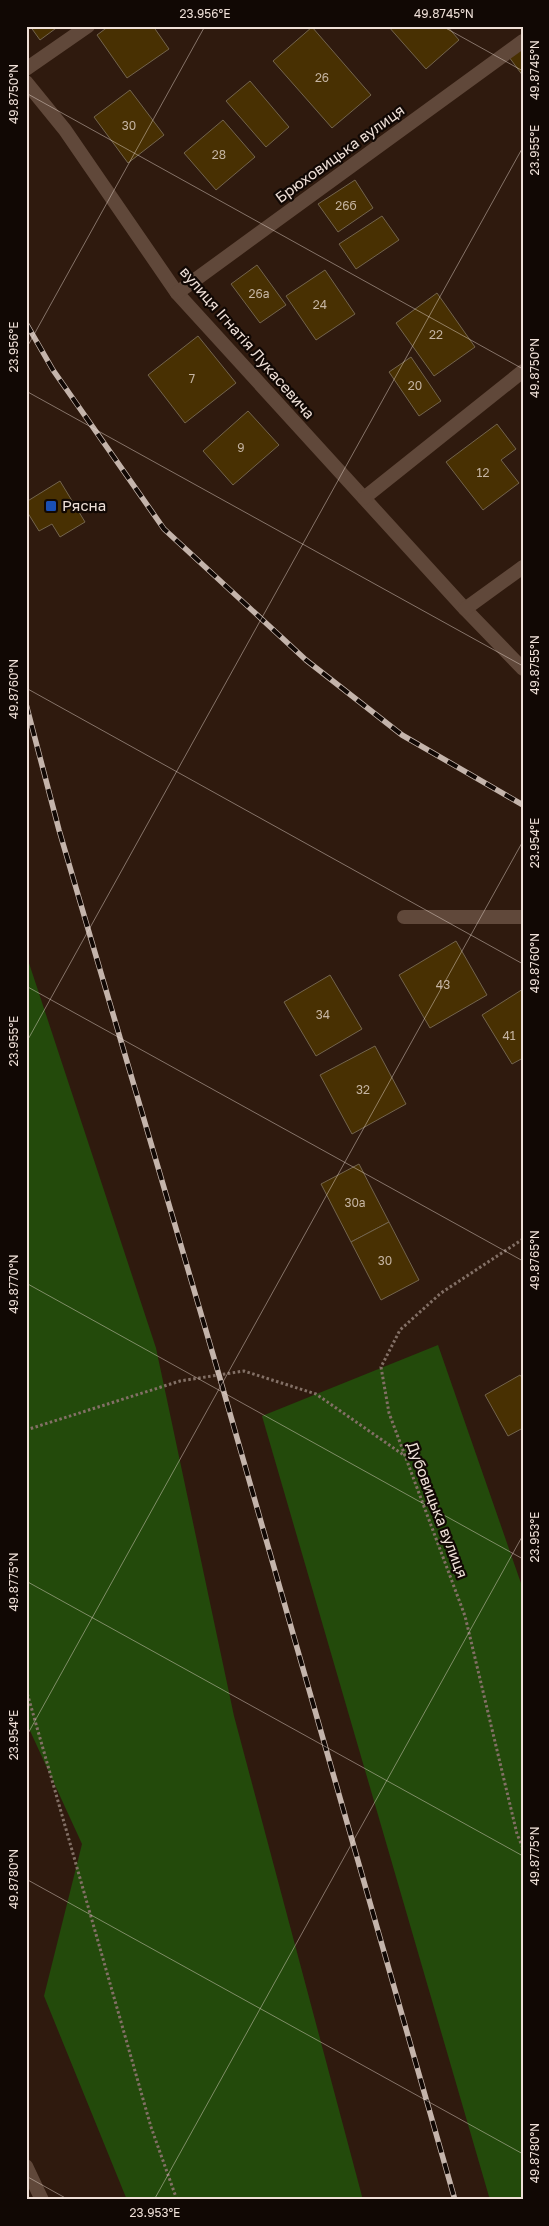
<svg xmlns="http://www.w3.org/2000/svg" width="549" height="2226" viewBox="0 0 549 2226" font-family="'Golos Text',sans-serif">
<rect width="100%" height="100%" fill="#2f1a0e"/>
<!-- green -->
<g fill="#234a0b">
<polygon points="26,954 156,1348 234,1716 363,2200 127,2200 44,1996 82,1844 26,1722"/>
<polygon points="438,1345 523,1589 523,2200 490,2200 262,1416"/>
</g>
<!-- building -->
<g fill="#483002" stroke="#73644d">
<polygon points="30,26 59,26 40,40"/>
<polygon points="109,26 153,26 169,49 127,78 97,35"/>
<polygon points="388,26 447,26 459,40 426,69"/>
<polygon points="312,27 371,95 332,128 273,61"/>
<polygon points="523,47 523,76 509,57"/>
<polygon points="250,81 289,127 266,147 226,101"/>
<polygon points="130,90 164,135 128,163 94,117"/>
<polygon points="223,120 255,157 216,190 184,153"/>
<polygon points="355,180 373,208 338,232 318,204"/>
<polygon points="382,216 399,240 356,269 339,244"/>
<polygon points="257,265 286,305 260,323 231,284"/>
<polygon points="325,270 355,314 316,340 286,296"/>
<polygon points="437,293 475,347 434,376 396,323"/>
<polygon points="198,336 236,383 185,423 148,375"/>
<polygon points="411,357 441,401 419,416 389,372"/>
<polygon points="248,411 279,445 233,485 203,451"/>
<polygon points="497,424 516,449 501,460 519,483 483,510 446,462"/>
<polygon points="60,481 85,522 60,537 52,524 39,531 26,510 26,502"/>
<polygon points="456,941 487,995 430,1028 399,975"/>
<polygon points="330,975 362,1029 316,1056 284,1002"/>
<polygon points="523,989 523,1058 512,1064 482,1015"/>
<polygon points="375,1046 406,1104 352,1134 320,1075"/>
<polygon points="359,1164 389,1222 351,1242 321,1184"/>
<polygon points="389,1222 419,1280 381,1300 351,1242"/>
<polygon points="520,1375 523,1379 523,1428 508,1436 485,1395"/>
</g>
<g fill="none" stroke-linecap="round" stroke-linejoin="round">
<!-- path -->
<g stroke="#837066" stroke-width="3" stroke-dasharray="2.5 2.5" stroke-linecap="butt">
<polyline points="523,1239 441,1293 400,1330 381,1367 389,1413 465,1616 517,1834 523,1848"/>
<polyline points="26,1430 180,1381 244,1371 316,1394 405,1456"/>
<polyline points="26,1689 151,2127 177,2200"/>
</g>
<!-- service -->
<g stroke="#60483a" stroke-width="14">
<polyline points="26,69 88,26"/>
<polyline points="404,917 523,917"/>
</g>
<!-- minor -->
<g stroke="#60483a" stroke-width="14">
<polyline points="26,82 65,130 177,293 465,609 523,669"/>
<polyline points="177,293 523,41"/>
<polyline points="364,498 523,371"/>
<polyline points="465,609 523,567"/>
<polyline points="26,2166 42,2200"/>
</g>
<defs>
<g id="rail">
<polyline points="26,323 53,370 164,529 306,660 402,735 523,805"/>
<polyline points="26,704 59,830 219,1375 455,2200"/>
</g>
</defs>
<!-- rail casing -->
<use href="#rail" stroke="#c4b4ab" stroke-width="5.5"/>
<!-- rail -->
<use href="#rail" stroke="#110804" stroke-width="4" stroke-dasharray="11" stroke-linecap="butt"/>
</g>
<!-- ticks -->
<path fill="none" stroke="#efe0d8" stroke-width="1" stroke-opacity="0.45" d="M442 26 523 71M26 93 523 369M26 349 205 26M26 391 523 666M26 688 523 964M26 986 523 1261M26 1043 523 147M26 1283 523 1559M26 1581 523 1856M26 1737 523 841M26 1879 523 2154M26 2176 69 2200M154 2200 523 1535"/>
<!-- markers -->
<rect fill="#1a4fb4" stroke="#110804" stroke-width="2" x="45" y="500" width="12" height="12" rx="2.5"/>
<g text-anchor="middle" stroke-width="4.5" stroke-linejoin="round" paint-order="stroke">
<!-- number labels -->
<g font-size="12" fill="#c5b4a2">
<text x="322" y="82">26</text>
<text x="129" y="130">30</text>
<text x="219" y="159">28</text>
<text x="346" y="210">26б</text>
<text x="259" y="298">26а</text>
<text x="320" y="309">24</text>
<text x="436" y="339">22</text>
<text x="192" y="383">7</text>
<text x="415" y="390">20</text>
<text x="241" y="452">9</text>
<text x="483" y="477">12</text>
<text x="443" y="989">43</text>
<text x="323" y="1019">34</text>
<text x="509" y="1040">41</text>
<text x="363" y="1094">32</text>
<text x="355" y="1207">30а</text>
<text x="385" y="1265">30</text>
</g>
<!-- street labels -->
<g font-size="15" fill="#efe0d8" stroke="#110804">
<text transform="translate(340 154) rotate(-36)" y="5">Брюховицька вулиця</text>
<text transform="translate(247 343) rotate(49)" y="5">вулиця Ігнатія Лукасевича</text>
<text transform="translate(437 1510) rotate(69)" y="5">Дубовицька вулиця</text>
</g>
<!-- poi labels -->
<g font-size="15" fill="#efe0d8" stroke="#110804" text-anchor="start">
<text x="62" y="511">Рясна</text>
</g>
</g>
<!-- border -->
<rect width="549" height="2226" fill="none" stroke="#110804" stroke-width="55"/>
<rect x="28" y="28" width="494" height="2170" fill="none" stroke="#efe0d8" stroke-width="2"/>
<g font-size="12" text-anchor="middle" fill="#efe0d8">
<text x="205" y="18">23.956°E</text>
<text x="444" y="18">49.8745°N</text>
<text transform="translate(535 70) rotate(-90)" y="4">49.8745°N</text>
<text transform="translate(14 94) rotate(-90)" y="4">49.8750°N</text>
<text transform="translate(535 150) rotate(-90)" y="4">23.955°E</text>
<text transform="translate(14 347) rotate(-90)" y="4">23.956°E</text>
<text transform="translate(535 368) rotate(-90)" y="4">49.8750°N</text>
<text transform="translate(535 665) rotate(-90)" y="4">49.8755°N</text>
<text transform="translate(14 689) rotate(-90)" y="4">49.8760°N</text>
<text transform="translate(535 843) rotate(-90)" y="4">23.954°E</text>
<text transform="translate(535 963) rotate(-90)" y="4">49.8760°N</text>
<text transform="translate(14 1041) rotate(-90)" y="4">23.955°E</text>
<text transform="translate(535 1260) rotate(-90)" y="4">49.8765°N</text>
<text transform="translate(14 1284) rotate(-90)" y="4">49.8770°N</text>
<text transform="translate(535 1537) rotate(-90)" y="4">23.953°E</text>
<text transform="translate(14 1582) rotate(-90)" y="4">49.8775°N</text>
<text transform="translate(14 1735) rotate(-90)" y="4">23.954°E</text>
<text transform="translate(535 1856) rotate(-90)" y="4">49.8775°N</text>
<text transform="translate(14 1879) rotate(-90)" y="4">49.8780°N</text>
<text transform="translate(535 2153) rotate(-90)" y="4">49.8780°N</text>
<text x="155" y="2217">23.953°E</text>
</g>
</svg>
